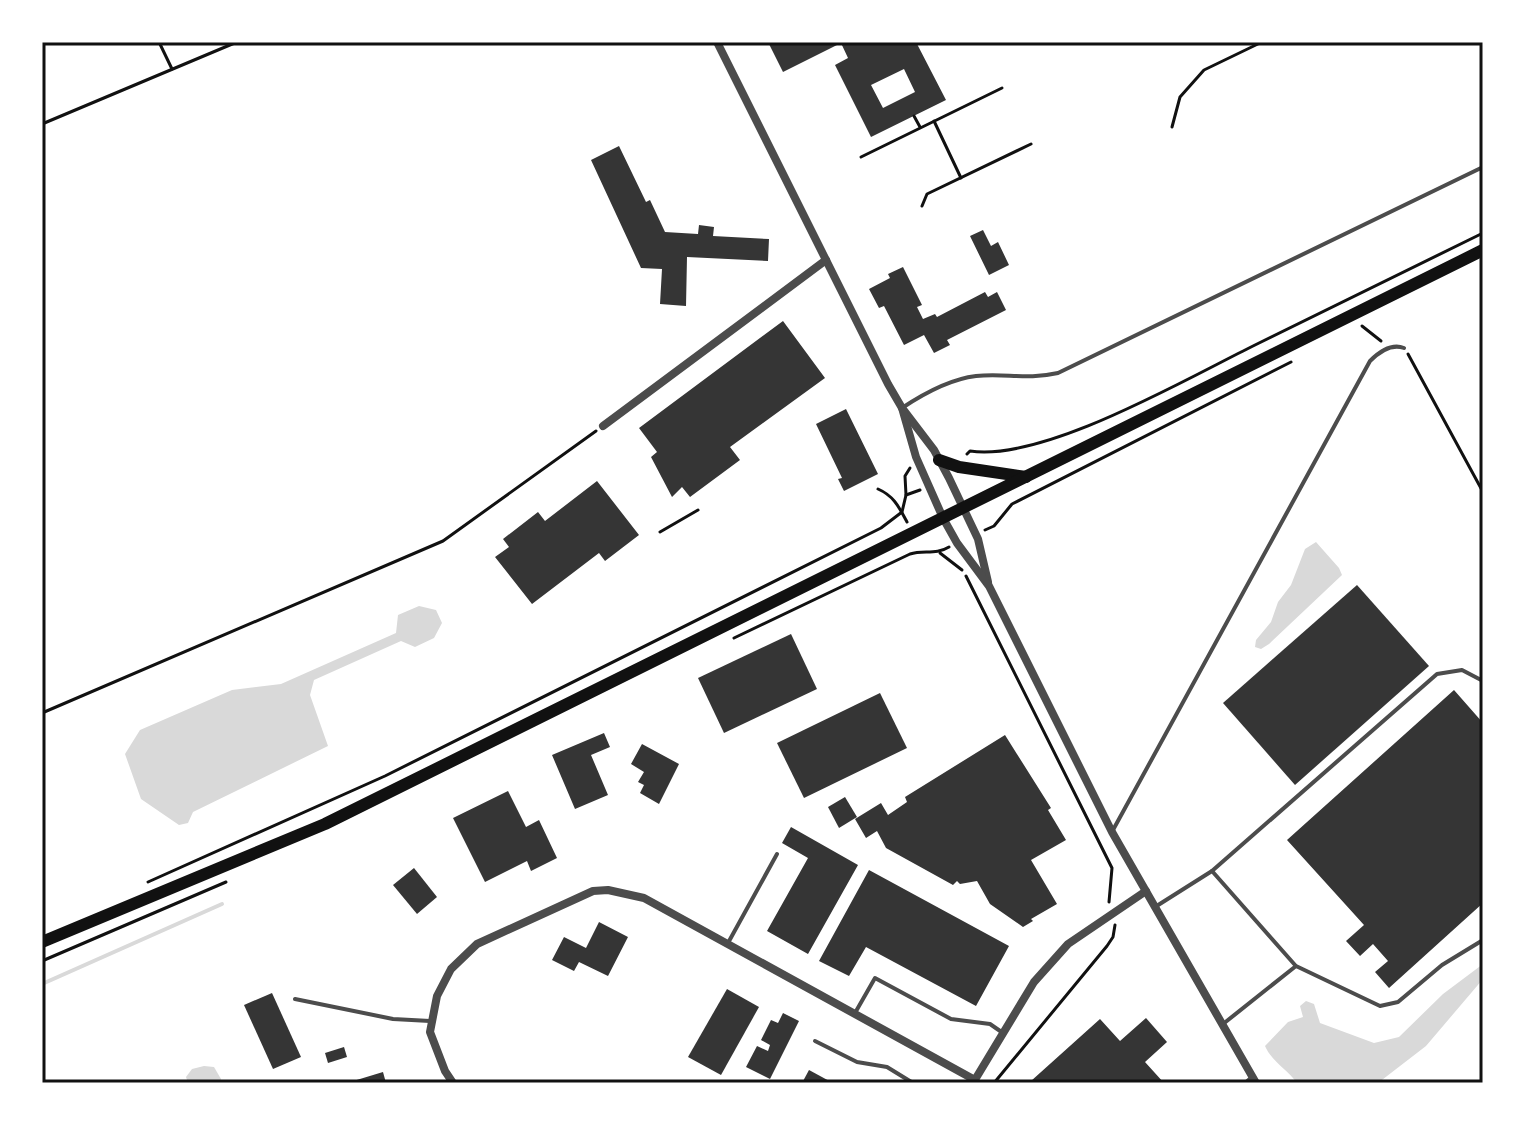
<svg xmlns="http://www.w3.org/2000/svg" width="1525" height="1125" viewBox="0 0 1525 1125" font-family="'Alegreya Sans',sans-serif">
<rect width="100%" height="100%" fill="#fff"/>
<!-- water -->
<g fill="#d9d9d9">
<polygon points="1316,542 1339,568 1342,575 1269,644 1261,649 1255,647 1256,640 1271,622 1278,602 1291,585 1305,549"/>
<polygon points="419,606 436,610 442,623 434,638 415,647 401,641 314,680 310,695 328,746 193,812 188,823 179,825 141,799 125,754 140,730 232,690 281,684 396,633 398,615"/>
<path d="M1483 964V979L1426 1046 1378 1083H1297C1287 1069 1272 1062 1265 1046L1288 1022 1303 1017 1300 1006 1306 1001 1314 1004 1320 1023 1374 1043 1399 1037 1443 994Z"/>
<polygon points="204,1066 214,1067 221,1079 220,1083 188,1083 186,1077 192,1069"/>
</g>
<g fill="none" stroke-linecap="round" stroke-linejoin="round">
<!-- stream -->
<polyline stroke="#d9d9d9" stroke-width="4" points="42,984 222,904"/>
</g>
<!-- building -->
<g fill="#353535" fill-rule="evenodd">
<path d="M768 42H916L946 100 871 137 835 65 848 58 841 43 783 72ZM904 69 915 92 883 108 871 85Z"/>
<polygon points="619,146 646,202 650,200 665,232 698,234 699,225 714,227 713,236 769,239 768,261 687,257 686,306 660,304 662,269 641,268 591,160"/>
<polygon points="983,230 991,246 998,242 1009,265 989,275 970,236"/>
<polygon points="903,267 922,305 917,307 923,319 935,314 937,317 985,292 988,297 997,292 1006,310 947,340 950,345 934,353 924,335 904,345 884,306 879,308 869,289 890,278 888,274"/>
<polygon points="783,321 825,378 730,447 740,460 690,497 682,487 672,497 651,457 657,452 639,428"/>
<polygon points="846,409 878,474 844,491 838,479 842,478 816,424"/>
<polygon points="597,481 639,535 605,561 599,553 532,604 495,557 509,547 503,539 538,512 545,521"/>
<polygon points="1357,585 1429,666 1295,785 1223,703"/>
<polygon points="791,634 817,689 724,733 698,678"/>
<polygon points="1454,690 1483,723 1483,903 1389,988 1375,972 1388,961 1373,944 1360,956 1346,941 1364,925 1287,840"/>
<polygon points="880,693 907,748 804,798 777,743"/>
<polygon points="604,733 610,747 591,755 608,795 575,809 552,755"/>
<polygon points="1005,735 1051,808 1048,810 1066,840 1031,860 1057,904 1031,919 1033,921 1023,927 990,904 977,881 960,884 957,881 953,885 886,848 877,831 866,838 855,819 881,803 888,815 907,802 905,797"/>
<polygon points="642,744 679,764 659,804 640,793 644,785 638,782 644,772 631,764"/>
<polygon points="508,791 526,827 539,820 557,858 531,871 527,861 485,882 453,818"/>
<polygon points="845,797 857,817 839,828 828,807"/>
<polygon points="791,827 858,865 808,954 767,931 808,858 782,843"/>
<polygon points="414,868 437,897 417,914 393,885"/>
<polygon points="869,870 1009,946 976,1006 866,947 849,976 819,961"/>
<polygon points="599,922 628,937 608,976 579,962 574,971 552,960 564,937 586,948"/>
<polygon points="727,989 759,1007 721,1075 688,1057"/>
<polygon points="272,993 301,1057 273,1069 244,1005"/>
<polygon points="783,1013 799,1021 770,1079 746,1067 757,1046 768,1051 770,1045 761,1040 771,1020 778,1023"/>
<polygon points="1146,1018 1167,1042 1145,1062 1164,1083 1033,1083 1031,1081 1100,1019 1120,1041"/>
<polygon points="344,1047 347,1057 328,1063 325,1053"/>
<polygon points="809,1070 833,1083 802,1083"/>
<polygon points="383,1072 386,1083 350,1083 350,1082"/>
</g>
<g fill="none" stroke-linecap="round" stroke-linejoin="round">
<!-- path -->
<g stroke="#111" stroke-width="3">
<polyline points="159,42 172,69"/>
<polyline points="914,116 920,127"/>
<polyline points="934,121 961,178"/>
<polyline points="42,124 237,42"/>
<polyline points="1172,127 1180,97 1204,70 1262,42"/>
<polyline points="861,157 1002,88"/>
<polyline points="922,206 927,194 1031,144"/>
<polyline points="1362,326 1381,341"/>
<polyline points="1408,354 1483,492"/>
<path d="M967 454 970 451C1043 462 1184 380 1253 346 1329 308 1406 271 1483 233"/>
<path d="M878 489C894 496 899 507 907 522"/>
<polyline points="906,495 905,476 910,468"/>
<polyline points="985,530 994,526 1012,504 1291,362"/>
<polyline points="660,532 698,510"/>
<polyline points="940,553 962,570"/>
<polyline points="966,576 1112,868 1109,902"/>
<path d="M734 638 910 554C924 550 936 555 949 547"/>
<polyline points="42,713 443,541 596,431"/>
<polyline points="148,882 385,776 881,528 902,512 906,495 920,490"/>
<polyline points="42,961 226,882"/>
<polyline points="994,1083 1107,946 1113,937 1115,925"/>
</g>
<!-- service -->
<g stroke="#4c4c4c" stroke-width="4">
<path d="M902 408C923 394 951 379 976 376 1005 373 1027 380 1058 373L1483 167"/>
<path d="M1113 830 1370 361C1378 353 1391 343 1404 348"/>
<polyline points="1212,871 1295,965"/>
<polyline points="1155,907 1212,871 1437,674 1462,670 1483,681"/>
<polyline points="728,943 777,854"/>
<polyline points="295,999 393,1019 430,1021"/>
<polyline points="855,1013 875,978 951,1019 990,1024 1003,1033"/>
<polyline points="1223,1024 1296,966 1380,1006 1398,1002 1442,965 1483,940"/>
<polyline points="815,1041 857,1062 887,1067 913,1083"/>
<polyline points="1245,1083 1252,1077"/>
</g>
<!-- minor -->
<g stroke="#4c4c4c" stroke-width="8">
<polyline points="717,42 888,384 902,408 934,450 949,478 978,539 988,582"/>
<polyline points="902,408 916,457 943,518 957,543 989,586 1112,832 1256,1083"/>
<polyline points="603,426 826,260"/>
<polyline points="453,1083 445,1071 430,1032 437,996 451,969 477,944 593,891 608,890 644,898 975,1080"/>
<polyline points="973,1083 1034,982 1068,944 1146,891"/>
</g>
<!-- secondary -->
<g stroke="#111" stroke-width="12">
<polyline points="939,460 959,467 1026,477"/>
<polyline points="42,942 325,824 1483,250"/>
</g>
</g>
<!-- border -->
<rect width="1525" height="1125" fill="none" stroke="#ffffff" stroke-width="88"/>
<rect x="44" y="44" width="1437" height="1037" fill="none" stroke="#111" stroke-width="3"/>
</svg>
